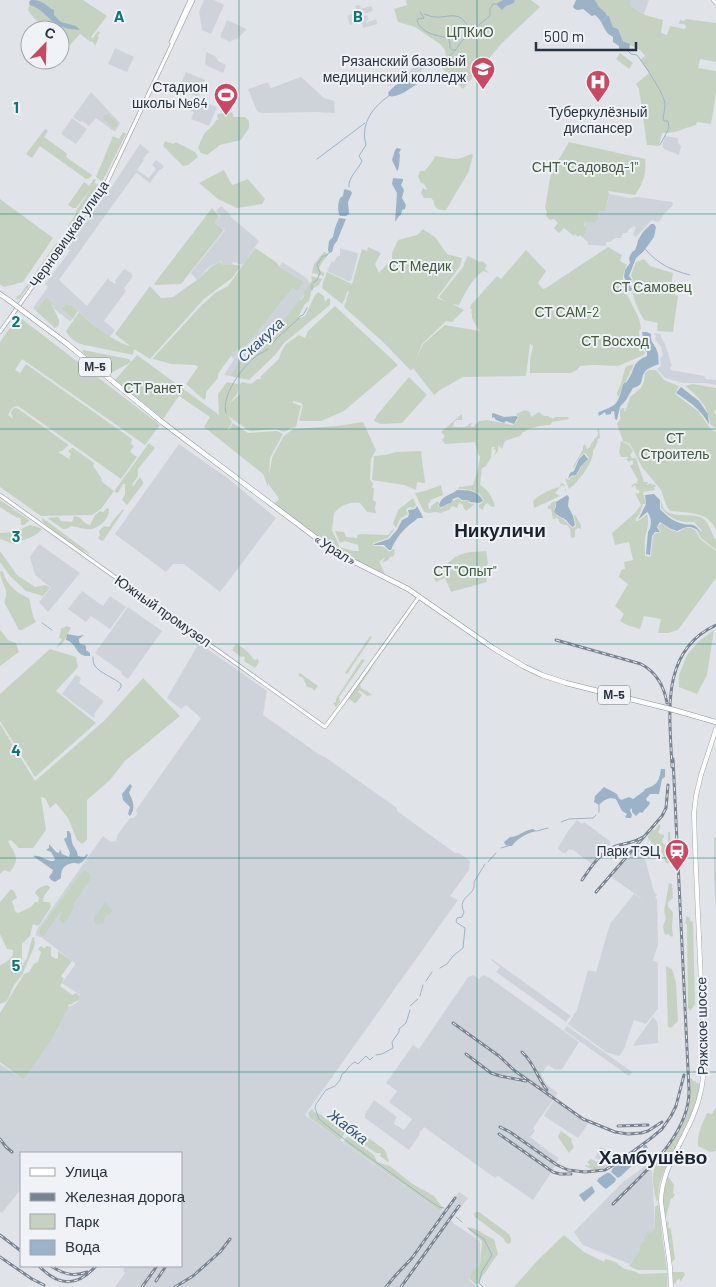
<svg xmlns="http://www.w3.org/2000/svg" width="716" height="1287" viewBox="0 0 716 1287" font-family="Barlow,sans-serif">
<rect width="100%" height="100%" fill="#e0e4e8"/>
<!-- built -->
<g fill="#ced3da">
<polygon points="204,0 214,0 224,5 211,34 202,30 199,12"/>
<polygon points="630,0 649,0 644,14 630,6"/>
<polygon points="360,5 361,9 371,6 373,11 363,14 365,16 367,15 369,19 366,21 366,23 376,19 377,24 363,28 362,23 360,24 359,22 350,25 347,16 352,14 354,15 356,21 358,21 357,17 360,16 359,15 358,15 355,6"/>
<polygon points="227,20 247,29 236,40 235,39 230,42 220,37"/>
<polygon points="115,48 134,57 127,72 108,64"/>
<polygon points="206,52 215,56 218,61 226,65 223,73 205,65"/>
<polygon points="421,59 428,64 421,72 413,75 409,80 407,79 388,86 387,83 405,76"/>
<polygon points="186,72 205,80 198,97 185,91 186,87 181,84"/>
<polygon points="301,77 324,98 334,101 335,113 316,112 262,113 257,111 248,89 268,82 271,88"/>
<polygon points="91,92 120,123 115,132 96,118 89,126 82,121 80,122 73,117"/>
<polygon points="200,100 217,107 209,126 191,119 194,112 186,109 188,103"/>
<polygon points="72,118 87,129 76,144 61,134"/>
<polygon points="665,136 678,138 678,143 681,146 679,155 664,149 664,148 662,147"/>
<polygon points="140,144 150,152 147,154 143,159 144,160 137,170 149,178 156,169 152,165 156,160 164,166 161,170 160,169 150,183 137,173 135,174 59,280 87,306 108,278 109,280 115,284 116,282 115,281 123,270 125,269 132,274 133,276 124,288 126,291 104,321 115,330 109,338 71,305 68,304 63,309 73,319 70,321 53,308 54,307 52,305 53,303 46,297 36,311 33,308 48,287 45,284 70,251 67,248 106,194 107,194"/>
<polygon points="609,194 630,198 638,197 672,202 673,205 663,215 660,221 657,222 652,220 636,237 633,235 636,227 633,226 632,228 629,229 627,233 623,233 621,238 615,238 615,239 613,239 611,242 606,242 606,246 588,245 588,242 583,238 585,232 584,221 598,220 599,211 603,211 607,204"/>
<polygon points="221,206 231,215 230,216 259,241 243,265 233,262 232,264 223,265 220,260 220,262 210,266 197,280 191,273 225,230 215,223 220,216 216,211"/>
<polygon points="340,248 357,253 358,255 351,281 348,281 327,271 332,261 334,262 336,258 338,256 340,256"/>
<polygon points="282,262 305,277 310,283 303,293 304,295 277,329 273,328 253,351 238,363 230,376 224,375 234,359 231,356 234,352 248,344 293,288 304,282 280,266"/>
<polygon points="654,333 661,334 661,337 665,344 672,366 670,367 671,370 704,376 706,379 716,380 716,385 705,383 683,383 665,378 657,369 661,366 660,358 663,355 661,347 655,339 656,336"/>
<polygon points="179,444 230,480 276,518 220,592 184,564 173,564 166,572 115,534"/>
<polygon points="39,544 80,573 48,612 39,602 51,588 35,575 30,557"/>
<polygon points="82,591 103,606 110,596 126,607 110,629 91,616 86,622 68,609"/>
<polygon points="128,607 162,631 128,679 121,674 122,672 95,653"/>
<polygon points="199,643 267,691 263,715 320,755 325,757 397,808 397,811 455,853 459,853 470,861 469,870 450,896 458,900 305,1115 441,1212 447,1207 459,1192 468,1198 451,1220 453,1222 453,1223 480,1241 480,1267 469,1280 477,1287 115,1287 125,1273 123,1270 126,1266 181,1266 181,1153 21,1153 21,1189 2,1213 0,1212 0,1064 24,1080 53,1037 69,1007 78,1002 80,995 62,983 75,965 75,963 41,937 40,937 35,935 38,928 103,836 111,842 116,841 118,834 130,818 134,818 137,814 136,810 201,718 186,705 181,709 167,698"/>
<polygon points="76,675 81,678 79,683 104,701 94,714 95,715 94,718 62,694"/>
<polygon points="577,820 582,824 584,822 611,842 605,851 601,850 592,864 572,849 571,850 569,849 565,854 563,852 562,853 560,850 558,850 558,848 568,831"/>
<polygon points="637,848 644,852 643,853 645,854 644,855 654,892 657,895 655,898 657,899 658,945 653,960 652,960 658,963 658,1008 646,1024 634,1020 624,1049 619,1056 606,1052 568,1024 577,1010 588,970 596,972 610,924 634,894 644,900 611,877 620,866"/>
<polygon points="492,959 571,1016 566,1022 496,972 500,967 491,960"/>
<polygon points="473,975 479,979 483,975 490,978 579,1042 562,1069 560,1070 558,1069 556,1070 548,1065 541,1074 546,1084 558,1093 533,1128 535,1131 530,1137 547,1150 549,1152 550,1152 559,1158 553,1170 533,1200 498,1176 495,1178 424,1127 419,1133 420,1134 409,1150 365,1118 365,1114 374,1100 397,1117 395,1120 394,1124 404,1130 412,1119 389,1102 397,1091 386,1083 413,1045 419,1049 468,977"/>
<polygon points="653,1017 656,1020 658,1026 658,1043 633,1046 635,1042"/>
<polygon points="567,1026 632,1072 629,1076 564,1030"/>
<polygon points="554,1100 588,1124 578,1138 544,1116"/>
<polygon points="600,1147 612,1153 607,1163 595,1158"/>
<polygon points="645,1166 652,1171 655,1228 630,1264 583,1245 574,1232 623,1182"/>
</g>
<!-- green -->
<g fill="#c6d2c1">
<path d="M30 0H83L107 16 91 37 93 38 98 31 100 33 97 36 99 37 95 46 92 41 91 42 80 34 70 45 60 36V30C47 30 34 21 28 10L29 6Z"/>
<path d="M406 0H503L497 4C502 8 508 5 514 3L515 0H531L540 7 502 43 463 89 439 65 446 57 445 50 440 44 415 27 398 22 394 9 407 5Z"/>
<path d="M595 0H630V6L645 15 663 20 661 33 667 35 670 26 685 29 686 26 684 24H679L680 20 684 21 686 19 716 23V62L700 59 698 68 716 71V93L711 124 697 122 696 125C683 128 676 134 662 133L659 146 647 145 639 89 636 84 649 73 640 60 645 56C638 45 633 49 624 41 621 39 620 33 618 29L613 27 609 16 606 15V13L599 7Z"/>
<polygon points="620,53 633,63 629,69 616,59"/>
<path d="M232 112 234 117H245L249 121V128L241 140 220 145 207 155 201 153 198 148C200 143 202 137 205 133 209 128 214 126 216 120H219L217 117 218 114Z"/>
<polygon points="107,114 109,115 117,123 117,127 112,127 104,120 104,115"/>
<polygon points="45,129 48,131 44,137 65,152 67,154 66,157 92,175 90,178 86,179 40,146 32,158 26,154"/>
<polygon points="123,132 126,134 102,182 96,177 113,136 119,139"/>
<polygon points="165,141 173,144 176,142 195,152 198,157 188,165 183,166 163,146"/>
<path d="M569 142 645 159C647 172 643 184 635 195L608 191 609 194 605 211H599L598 220H596L595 223 584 221V226L587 227 583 238 580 235 578 237 575 234 574 236 564 228 559 233 554 228 558 223 554 219 550 220 546 216 547 213 545 207 551 173Z"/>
<path d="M471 154 473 155 469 171 446 210C440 211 433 208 434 201L431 198H424L421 193 422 190 423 188 426 190 427 189 424 184 421 183 418 176 420 171H425C429 165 433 162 435 156 452 158 455 162 471 154Z"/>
<polygon points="224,170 232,185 248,179 265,199 262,204 237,208 218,199 199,183"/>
<polygon points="94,179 96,180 94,183 98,184 99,186 70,227 68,226 76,214 76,211 90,190 76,208 73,208 68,205 84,182 89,186"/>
<polygon points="0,199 53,238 23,282 4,287 0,284"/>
<polygon points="212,208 219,216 215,223 224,230 181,284 155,285 154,284"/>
<path d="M423 229 435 237 447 254 462 258 460 266 437 298 446 302 439 297 463 267 466 259 468 256 480 262 482 261 487 265 485 269 489 273 483 271C472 279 465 293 459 305L453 304 464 310 452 322 446 321 422 344 416 359 423 344 445 325 479 331 472 318V314L471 312 472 310 470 308 471 305 497 276 501 279 526 250 546 271 538 283 543 289 546 288 608 247 622 255 620 261 627 265C613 289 640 306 641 329L639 331 640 343 645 353 644 355 618 366 593 365 580 366 577 370 571 373H530V360L533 346 530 344 526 376 463 377 440 390 434 395 413 368 411 371 383 342 344 307 349 291 347 292 345 299 342 304 322 288 323 282 327 272 352 284 362 249 367 251 368 247 381 253 375 264 379 273 388 263 392 261V253L398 240 417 235Z"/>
<polygon points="57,242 59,245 20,298 16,300 17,296 20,295"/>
<polygon points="255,248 276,262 279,266 304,282 297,291 293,288 248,344 234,352 218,374 218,378 206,392 206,397 204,400 186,384 198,367 195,365 171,364 153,359 153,358 200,307 215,293 228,286"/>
<polygon points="324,252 327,253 328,255 323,261 319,268 320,270 324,273 324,276 312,273 314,264"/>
<path d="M644 259 650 266 673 273 671 285V293L678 296 673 332 657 331 658 323 644 320C637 308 630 294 633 280L631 275 636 262Z"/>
<path d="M220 262 223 265 230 264 241 266 232 278 204 299 150 359 134 349 133 355 80 344C74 341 69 337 66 331L79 312C96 327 108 339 130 346L115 334 150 286 161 298 173 297 197 280 212 266Z"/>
<polygon points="311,276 322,279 319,285 312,289 309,301 305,304 298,317 300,318 305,316 314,297 318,292 324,296 325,302 328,298 330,299 330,305 284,343 276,354 249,380 230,376 238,363 253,351 272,328 274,330 277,329 299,300 301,300 304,296 303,293 310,283 312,281"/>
<polygon points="46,297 53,303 52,305 59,320 59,325 55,328 36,311"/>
<polygon points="66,304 71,305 78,311 73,319 62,309"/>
<path d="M335 306 398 365 344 411 321 421H300L299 420 303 405 301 403 293 401V403L301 406 296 427 291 428 284 432 276 429 251 431 248 430 228 416 232 422 229 428H226L229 430 233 423 248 433 277 431 283 434 270 458 269 476 272 458 283 437 293 429 337 426 363 422 376 450 371 459 370 479 373 484 372 487 374 489 373 500 376 502 375 509 376 513 367 512 360 503C349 502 341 505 334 513L332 530 339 545V547L336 548 332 547 275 505V503L279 499 278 497 269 485 268 483V487L263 474 204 427 210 417 179 396 163 419 115 380 137 355 219 415 218 394 227 382 238 384C240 395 234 396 230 403L240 394V384L242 382C249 384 252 385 257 379H261L260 377 279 359 281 352 286 344 299 335 305 338 308 331Z"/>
<polygon points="18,316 160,425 145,445 22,359 15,370 20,373 26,364 132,439 131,444 134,446 130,452 137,457 121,479 18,406 13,407 8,415 13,419 11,412 14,408 17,408 69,445 62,451 58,452 71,460 69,457 71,454 68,451 72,448 73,448 94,463 93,466 102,479 101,481 114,491 101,509 92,515 41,516 0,487 0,342"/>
<polygon points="83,350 129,359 131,362 113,372 107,372 82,352"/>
<polygon points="634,364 626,381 624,382 619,397 617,395 617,392 621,384 625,368 627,366"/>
<path d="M649 370H656L664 380 679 386 675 394 698 411 710 428 716 432V530C708 511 688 513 670 511L667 507 661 490 642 467 630 444 623 441 617 424 621 418 620 417V410L622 408H625L624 410 625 412 630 397 641 388 644 381 645 373Z"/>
<polygon points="409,377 427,395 402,423 381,424 374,421 377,415"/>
<path d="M693 384 716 388V410L714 411 716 417V429L710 424C709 407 698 396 685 386Z"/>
<path d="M525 410 530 412 531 417 539 412 544 416H548L553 419 555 417H568L569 419 552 422 550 425 539 426 526 430 525 432 524 431 520 436 505 441 502 449 498 445V451L494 456 496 450 493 449 495 447H492L491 457V458L485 467 482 468 480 485C489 490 492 497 495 506L492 507 487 503 484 506 483 510 479 508V505L484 501C479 490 469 489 458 489L460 486 462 487 473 485C476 476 479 467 480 457L478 454 475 442 445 444 442 440 445 436 441 432 462 414V420H457L454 422 453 427H465L471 423H472L470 426 473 427 479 421 487 420 513 425C516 423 517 421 518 417L516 414Z"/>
<path d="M599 429 600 438 597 440 598 442 593 451C594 459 584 474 578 480 576 484 572 486 569 489L565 478 569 480 571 477C579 475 577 473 581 467 583 463 586 461 589 458L585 453C579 455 577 463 574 468L573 467 583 449V446L585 444 587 449 590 447 591 444 593 441 594 442V439C598 436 599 435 597 430Z"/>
<path d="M621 441 629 445 633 451 630 455 632 458H636L644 482H648L647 485 651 483 652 485 654 484 656 487H654L655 490 643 492 646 504H643L639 515 636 518V521L640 520 647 514C649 522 648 526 646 534 644 540 645 548 645 555L648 557 651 556 653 536 656 533 661 532 658 527 661 523 671 530 678 532 685 528H691L695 530 700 539 716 551V578L678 630 668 633H658L661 619 644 616 640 629 627 625 620 621 624 614 615 606 628 584 619 577 621 570 625 569 624 562 633 560 629 542 615 545 612 533 635 513 641 505 635 493 638 494 640 491 636 489 635 485 632 487 631 486 635 483 636 484 638 480 630 466 633 464V461L631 460 629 462 626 459 629 457H621L619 452Z"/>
<polygon points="149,443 155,448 138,469 138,476 132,485 133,486 140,477 143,482 143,484 127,505 122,500 125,494 125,484 123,484 118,493 115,492 115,490"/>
<polygon points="421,451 425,483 417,482 416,490 404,485 372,480 374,456 385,455 396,452"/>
<path d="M561 483 564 484 566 491H565V487L562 485 555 493 560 496 534 508 533 501C538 496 550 489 556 488L557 487 559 488Z"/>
<path d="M441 485 443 495 430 500 431 501 428 504 429 509 431 508V506L438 501 439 503 438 506 442 508C447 504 453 500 459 498L461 501 468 500 469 503 475 504 466 511 463 507V505L459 503 457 508 452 506 449 510 442 512V513L435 512 429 513 424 512 415 493 425 491Z"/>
<polygon points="413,498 416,505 414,508 409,507 406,510 408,514 400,519 396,528 393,524 398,510"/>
<polygon points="0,500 29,520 29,521 24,525 21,525 21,519 12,515 0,507"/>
<path d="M661 500C662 504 663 509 666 511 677 519 695 511 705 520 709 525 712 532 714 538L716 539V550L701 538 696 530 703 532 694 522C679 523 671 519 661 508Z"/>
<path d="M555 501 556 502 554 512C557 517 561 517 565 521 568 524 569 526 573 528L576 526 574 516 575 515 581 525V529L578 528 575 530V537L571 538 570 529 567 525C562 525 558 523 558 518L553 519 551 509H548V506L551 505V503Z"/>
<path d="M107 508 109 509C110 518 100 527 92 529 85 530 78 527 71 526L66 529H63L47 518 58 517 61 521 72 522 74 516 79 517 85 523 90 525 95 515 100 511 103 512Z"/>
<path d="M123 509 124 510 103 541 100 540 98 538 100 535 99 531 104 526 108 527 110 526C113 519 118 515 123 509Z"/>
<path d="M42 518 44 519 91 554C79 551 57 532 45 524L42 520Z"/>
<path d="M30 525 36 526 42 529C36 537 23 540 14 544L0 539V533L14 532Z"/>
<path d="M394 528V530L388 538 373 543 374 546C381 546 385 546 389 552L394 549 395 550 394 556 390 557 388 560 382 563 385 557 380 561V563L385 574 338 551 340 547 353 551H359L358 545 345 541 340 543 335 531 344 532 346 537 357 538V535L361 534 388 535Z"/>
<polygon points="0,551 17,575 35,587 46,585 50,588 43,596 26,591 10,576 0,562"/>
<path d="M486 551 488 563 485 569 487 582 451 592 445 578 436 582 434 578C443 568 452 556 465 553 472 551 479 552 486 551Z"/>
<path d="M0 571 3 572C7 585 16 593 29 598 32 607 31 614 36 622L22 630H19L4 602C11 590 0 583 0 571Z"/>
<path d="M67 626 71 628C66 636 65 644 56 648L62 639 59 638 61 630 60 629Z"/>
<polygon points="0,630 8,640 16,643 19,652 0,666"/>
<polygon points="714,630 707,675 697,694 679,687 679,675 687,655 699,641"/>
<polygon points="370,636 372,637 347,674 345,673"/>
<path d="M236 644C242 646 251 654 254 660L258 659 259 662 255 668 244 661 245 658 243 656 241 657 232 650Z"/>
<polygon points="50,649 76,657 78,667 56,691 96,723 35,777 0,721 0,694"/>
<polygon points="362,659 365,660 339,697 340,702 336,707 333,703 336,702 336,699"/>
<polygon points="371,666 372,668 360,685 361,688 367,691 372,695 367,696 359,690 358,692 362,695 356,703 354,703 348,698"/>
<polygon points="300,673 318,686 314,691 312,688 307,687 303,678 298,675"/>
<path d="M143 678 180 716 125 761 110 780 87 800V840L82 844 77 840 68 818 56 803 50 808 45 798 41 797 46 830 33 848H19L11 840 8 841C15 855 21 858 10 872L4 870 0 874V724L35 781 105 720Z"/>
<polygon points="659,824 661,826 658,832 660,834 664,835 664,838 663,838 662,842 666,846 668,845 668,832 670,832 672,862 671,863 666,863 661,850 662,846 653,845 648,838 648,836 652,830 655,830"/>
<polygon points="716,837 716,913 714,876 714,838"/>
<path d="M84 871H87L90 875 91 879 73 904 74 907C70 913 68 919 64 924L59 919 62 913 60 912 44 936 41 935 39 933 40 929 80 874Z"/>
<polygon points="669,883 672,884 673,898 668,902 668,906 673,913 672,927 673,936 672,937 668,934 666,935 664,933 663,926 666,919 664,911"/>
<path d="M47 885 50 887V888L44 896 43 900 44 902H50L51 907 40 924 38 926 33 924 30 936 22 944V966L27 958 32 938 33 937 35 938 34 940 35 942 34 947 22 975 14 985 8 999 5 1002 0 1004V965C6 962 10 960 13 955V950L7 949 0 934V902L11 889 14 891 17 898 12 901 15 911 18 913 31 907 35 902H38L39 898 35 893C37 888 42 886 47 885Z"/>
<path d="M105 902 113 911 108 915H106L104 919V923C99 924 98 926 94 922V918Z"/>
<polygon points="686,916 690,918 690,921 693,922 695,1004 691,1010 689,1010 688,1007 687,925 685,922 686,919"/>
<polygon points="41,946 44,948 47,946 51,947 51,956 56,959 58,958 58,951 72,961 61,976 64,979 60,986 71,994 72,995 76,993 80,996 78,1001 74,1002 72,1004 68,1005 69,1007 52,1039 24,1080 0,1062 0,1013 24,974 29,972 34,964 38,962 41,952 38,949"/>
<polygon points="666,966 672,969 676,983 678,1021 671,1028 668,1027"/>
<path d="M690 1078 700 1085 696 1105 663 1174 659 1185 658 1200 656 1201C655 1192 651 1179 654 1170 656 1160 665 1152 671 1144 687 1122 692 1105 690 1078Z"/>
<path d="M716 1107V1151L710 1152 698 1146C697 1134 702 1124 707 1113L712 1114Z"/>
<polygon points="312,1109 314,1112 320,1114 345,1133 340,1140 309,1117 308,1113"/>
<polygon points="353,1128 355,1128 385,1150 389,1161 388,1162 380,1156 381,1154 380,1153 376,1153 349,1134"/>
<polygon points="561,1131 572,1139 571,1141 574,1147 569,1153 558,1137"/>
<polygon points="346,1137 349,1137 374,1155 377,1162 390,1166 411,1183 434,1196 443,1208 442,1210 440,1211 344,1142"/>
<polygon points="681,1147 681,1152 679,1153 682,1156 671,1168 668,1176 674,1185 673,1193 675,1194 674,1197 671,1199 667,1213 666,1218 665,1218 662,1200 664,1196 662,1195 668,1171"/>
<path d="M612 1157H615L617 1159C611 1165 601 1171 593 1170 591 1169 587 1167 585 1166L586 1165 589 1166 590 1165 587 1162 591 1159 597 1162 598 1161 601 1162 602 1165H607Z"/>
<path d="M658 1205 660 1207C659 1213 661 1217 661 1223 662 1239 665 1254 667 1270H638L629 1266 639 1251 641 1243 644 1241 645 1236 647 1232 651 1233 655 1228V1207Z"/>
<polygon points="476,1212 479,1212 509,1234 511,1238 511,1242 509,1244 506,1243 503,1238 475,1217 474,1214"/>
<polygon points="667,1221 669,1223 668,1227 670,1228 671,1230 675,1259 672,1262 665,1222"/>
<path d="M470 1227C480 1230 485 1236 494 1239L498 1254 477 1284H475L470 1279 473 1269 478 1268 480 1263 482 1241 469 1230Z"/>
<path d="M564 1235 584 1252 604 1262 605 1259C609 1260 614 1261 617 1263 619 1265 621 1267 623 1268 629 1271 634 1270 639 1274L668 1273 667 1287H514L537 1261Z"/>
<polygon points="672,1272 684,1272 685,1275 682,1279 681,1283 680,1279 677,1280 675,1284 672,1282"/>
</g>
<!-- water -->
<g fill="#9cb3c7">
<path d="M31 0C44 0 45 6 54 10V15L61 22 76 26 80 30C70 29 58 28 50 19 42 12 41 9 30 5L29 2Z"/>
<polygon points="503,0 515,0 514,3 506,6 502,10 496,4"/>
<path d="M576 0H595L599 7 606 13V15L609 16 613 27 618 29 623 41 630 44 629 51 619 49V46L613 42V37C602 31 605 23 595 15L592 16 583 9C579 10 576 11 573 7Z"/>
<path d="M417 74 423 75 425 80C414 84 400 99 389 96L388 93C394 86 399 81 408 82L412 79 413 77Z"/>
<path d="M397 148 401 149 399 153 400 155C399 160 400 168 397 171L392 160 395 150Z"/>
<polygon points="393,178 403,179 403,181 401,185 404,190 402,198 406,205 405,209 402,210 401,215 399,216 395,222 397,193 392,184"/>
<path d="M345 189 351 191 352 193 348 202 349 214 346 216H340C337 210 338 204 340 198L343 196 344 190Z"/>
<polygon points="339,218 346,219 337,241 334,245 332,252 329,253 328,250 329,241 333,237 335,228"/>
<polygon points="651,224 654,224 656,227 654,237 643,252 636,258 629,276 632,280 630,286 632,289 631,291 625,290 626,281 624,277 625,270 630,263 629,258 632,252 635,250 637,245 638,240 643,232"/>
<path d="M642 332H647L651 334C650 344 655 343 657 351 659 356 658 358 659 364 654 366 647 368 644 373 640 381 644 385 633 388L626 400 620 407 617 420 615 419 614 411 611 412V414L606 415 605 412 599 416 598 413 599 412C604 410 613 407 616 403 620 398 621 391 623 385 626 379 624 386 628 380 636 368 631 363 647 356V352C639 344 644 339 642 332Z"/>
<path d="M681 387 699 401 708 414 709 424C699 408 691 403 676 393Z"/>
<polygon points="493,413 504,417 516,416 518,417 514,424 506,421 504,423 496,420 494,417 492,418 492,414"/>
<polygon points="584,454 588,459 581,466 576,475 571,476 568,479 570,473 574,471 579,459"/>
<path d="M457 490C468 490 478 490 483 501L479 503 470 502 468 500H462L458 497 453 499 451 503C446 503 445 507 440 507L439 505C441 496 451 495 457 490Z"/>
<path d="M654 494 660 500V509C666 515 672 521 680 523 692 527 691 520 701 532 691 526 689 525 677 531L671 529 660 522 657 527 660 532H655L652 536 650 555 646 554 648 532C652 527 652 516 647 512L638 520 646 504 645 495Z"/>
<path d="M567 495 569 497 568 506 573 516 575 525 573 527C569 525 568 522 566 520 562 517 557 516 554 512L556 506V502Z"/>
<path d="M417 506 422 515 423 518H418C414 522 411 523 408 526 401 532 394 542 391 550H389L384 545H374V544L389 539 397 530 402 520 408 517 409 514 408 510 415 509Z"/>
<path d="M67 634 78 636 84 635 79 639V641L80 644 85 645 86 647V650L90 653V656C74 657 79 644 66 640Z"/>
<path d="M661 769H665V777L662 779 659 794H650L646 799 647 801 650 802 649 805 642 813 640 812 636 816 632 812V809L631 808 630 811 632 815 631 818H627L625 817 627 814 622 811 616 799C609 797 604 800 599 805L594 802 595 796 604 787 617 794 618 797 621 800 629 797 633 799 644 791 645 789C657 785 659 782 661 769Z"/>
<path d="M130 784 132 786 129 793C133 800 136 809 130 816L128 814 130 807 123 800 122 794Z"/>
<path d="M533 829 537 831C529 832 516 839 512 846 508 846 505 846 504 842L510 837C519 837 523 830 533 829Z"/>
<path d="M67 831H69C72 835 71 838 72 842 73 848 77 848 78 856L84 857 87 854 88 855C87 856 84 861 82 862 78 865 78 863 73 863 64 865 61 868 61 878L55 882 51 880 49 877 52 873 53 870 33 856C40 854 47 862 54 861L55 859 51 852 46 850 49 848V844L56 852 59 853 60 849 62 854 69 857 70 853 64 839 67 837Z"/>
<polygon points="644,1145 646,1145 648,1148 648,1150 621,1176 618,1178 611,1172 613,1168 639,1149 643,1150 643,1147"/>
<polygon points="607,1173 610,1173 616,1179 615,1182 606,1189 602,1186 597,1181 599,1178"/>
<polygon points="592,1186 595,1192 584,1202 579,1195"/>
</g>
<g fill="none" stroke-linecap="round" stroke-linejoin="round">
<!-- stream -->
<g stroke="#9cb3c7" stroke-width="1">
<path d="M420 12 424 18 418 19 417 21C422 34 436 35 448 38L450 43V48L452 50H456"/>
<path d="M424 14C428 15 431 17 436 17 444 18 453 13 461 18 466 22 467 27 473 30"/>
<path d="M628 51 631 54 637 55C644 64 663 92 665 103 665 107 664 114 663 118L664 121H668L669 128 660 145"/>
<path d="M441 67 446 64 448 57C456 51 456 49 461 42 469 32 480 24 490 16V9L493 4H496"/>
<polyline points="425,78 429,78 435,74"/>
<polyline points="317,159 365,123"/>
<path d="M349 187C348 177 358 170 362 161L359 156 366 145C360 123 373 107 390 95"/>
<path d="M645 249C658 264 671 270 690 275"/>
<polyline points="313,283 317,280 320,273 317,265 323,256 326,256 329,253"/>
<polyline points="312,285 312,290"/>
<polyline points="272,344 277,338 298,319 300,316 303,315 307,308"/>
<path d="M226 413C221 396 241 369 254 358 258 354 264 352 268 349"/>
<polyline points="42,623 52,630"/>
<path d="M93 657C93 660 93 663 95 666 100 673 114 678 121 684V687L118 691"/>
<polyline points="599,812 599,805"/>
<polyline points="561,822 569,819 593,818 596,815"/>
<polyline points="537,831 548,828"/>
<polyline points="501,848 508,846"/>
<polyline points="488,862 496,853"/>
<path d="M440 968 447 964 453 956 463 948 465 928 456 922 457 918 462 917 464 912C456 896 477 896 474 882L485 864"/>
<polyline points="426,981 432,972"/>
<polyline points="420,996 423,985"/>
<polyline points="410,1006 418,999"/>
<polyline points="376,1055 382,1054 393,1048 392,1042 399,1032 399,1029 406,1023 410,1010"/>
<path d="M373 1057 370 1060 366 1056 358 1064 355 1062C348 1065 348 1071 342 1074L340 1080 335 1086 326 1090 316 1104 315 1108 319 1119 340 1136 424 1197 439 1207 444 1208"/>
<polyline points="456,1217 462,1222"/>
<polyline points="468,1228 484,1239 492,1255 482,1271 479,1283 483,1287"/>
</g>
<defs>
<g id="secondary">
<polyline points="713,0 716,3"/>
<polyline points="171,42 190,0"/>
<polyline points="0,332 107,182 193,0"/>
<polyline points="0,495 325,727 346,699 419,597"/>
</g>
<path id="primary" d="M671 1287 670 1267 661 1202C661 1171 681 1145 693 1116 702 1095 705 1074 704 1052L695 846 694 813 696 796 701 775 716 729"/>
<g id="trunk">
<polyline points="0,294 10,301"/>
<polyline points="27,314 66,343 162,422 335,552 408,589 493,648 525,667 542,675 566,683 662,707"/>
<polyline points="674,710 716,722"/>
</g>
</defs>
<!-- secondary casing -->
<use href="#secondary" stroke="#a5abb2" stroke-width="4.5"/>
<!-- primary casing -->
<use href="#primary" stroke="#a0a8b4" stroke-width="5"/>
<!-- trunk casing -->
<use href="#trunk" stroke="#88929e" stroke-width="5.5"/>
<!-- secondary -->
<use href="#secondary" stroke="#fff" stroke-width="3"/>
<!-- primary -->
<use href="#primary" stroke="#fff" stroke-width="4"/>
<!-- trunk -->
<use href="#trunk" stroke="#fff" stroke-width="4.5"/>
<defs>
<g id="rail">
<path d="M556 640 641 664C656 672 664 686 667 703"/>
<path d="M672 767C670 715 659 651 716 625"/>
<path d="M582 880C591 867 600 852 616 846 625 843 634 843 643 837"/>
<polyline points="596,892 662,816 666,808 668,785"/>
<polyline points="453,1023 499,1056 515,1071 583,1119 615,1132 628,1134 641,1133 648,1131 662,1122"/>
<path d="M522 1052C535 1064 536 1076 547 1090"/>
<polyline points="466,1054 491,1073 500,1076 526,1081"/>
<polyline points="618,1126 648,1125"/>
<polyline points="500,1127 510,1132 557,1165 568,1170 585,1172 605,1170 617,1163 650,1139 662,1129 671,1116 676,1106 684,1075"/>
<polyline points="499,1134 553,1172 560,1174 571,1174"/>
<polyline points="0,1139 6,1147 12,1152"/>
<path d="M613 1204C642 1174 690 1136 689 1090L673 759"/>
<polyline points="0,1235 21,1251"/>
<polyline points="0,1257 32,1279 44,1285"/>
<path d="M39 1266C59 1287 77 1287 96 1266"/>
<path d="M51 1266C63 1274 73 1277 87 1272"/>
<polyline points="156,1281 166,1266"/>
<polyline points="142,1287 157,1266"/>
<polyline points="175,1287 193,1276 220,1252 230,1239"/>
<polyline points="386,1287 395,1276 412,1258 455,1198"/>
<polyline points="401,1287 459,1206"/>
</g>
</defs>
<!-- rail casing -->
<use href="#rail" stroke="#7a8491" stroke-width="3"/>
<!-- rail -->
<use href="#rail" stroke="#eff2f6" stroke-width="1" stroke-dasharray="4" stroke-linecap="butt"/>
<defs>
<g id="trunk-bridge">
<polyline points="10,301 27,314"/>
<polyline points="662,707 674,710"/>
</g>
</defs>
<!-- trunk-bridge casing -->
<use href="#trunk-bridge" stroke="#88929e" stroke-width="5.5" stroke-linecap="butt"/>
<!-- trunk-bridge -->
<use href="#trunk-bridge" stroke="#fff" stroke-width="4.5"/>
</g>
<!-- grid -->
<path fill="none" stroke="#0f766e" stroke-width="1" stroke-opacity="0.55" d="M239 0V1287M477 0V1287M0 214H716M0 429H716M0 644H716M0 858H716M0 1072H716"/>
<!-- icons -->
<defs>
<symbol id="university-pin" viewBox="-11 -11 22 30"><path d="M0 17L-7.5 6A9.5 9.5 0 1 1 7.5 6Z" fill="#c94962" stroke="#eff2f6"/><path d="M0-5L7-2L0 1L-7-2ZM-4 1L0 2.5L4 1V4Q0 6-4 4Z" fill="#fff"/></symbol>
<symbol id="hospital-pin" viewBox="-11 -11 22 30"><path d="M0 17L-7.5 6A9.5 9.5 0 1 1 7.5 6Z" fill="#c94962" stroke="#eff2f6"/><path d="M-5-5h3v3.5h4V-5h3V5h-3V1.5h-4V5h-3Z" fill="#fff"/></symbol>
<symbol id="stadium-pin" viewBox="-11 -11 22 30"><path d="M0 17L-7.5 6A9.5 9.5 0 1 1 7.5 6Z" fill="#c94962" stroke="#eff2f6"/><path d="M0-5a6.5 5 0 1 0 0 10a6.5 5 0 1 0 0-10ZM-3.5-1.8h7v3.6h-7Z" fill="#fff"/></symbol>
<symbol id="station-pin" viewBox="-11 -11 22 30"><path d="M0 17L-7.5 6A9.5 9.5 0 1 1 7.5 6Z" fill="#c94962" stroke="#eff2f6"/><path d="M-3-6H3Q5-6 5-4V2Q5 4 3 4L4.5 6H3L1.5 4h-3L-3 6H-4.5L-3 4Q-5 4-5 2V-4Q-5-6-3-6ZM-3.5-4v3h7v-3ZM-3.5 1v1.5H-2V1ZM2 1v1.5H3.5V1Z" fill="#fff"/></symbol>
</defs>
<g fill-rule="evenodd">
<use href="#university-pin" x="469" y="55" width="28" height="38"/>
<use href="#hospital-pin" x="584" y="68" width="28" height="38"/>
<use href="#stadium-pin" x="212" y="81" width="28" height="38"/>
<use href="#station-pin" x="663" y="837" width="28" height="38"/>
</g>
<g text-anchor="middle" stroke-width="4" stroke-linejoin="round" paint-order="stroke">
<!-- shield labels -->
<g fill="#eff2f6" stroke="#646c76" stroke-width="1">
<rect x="79" y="357.5" width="32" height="19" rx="4"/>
<rect x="598" y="685.5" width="32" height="19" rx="4"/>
</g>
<g font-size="12" font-weight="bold" fill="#29323f">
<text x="95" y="371">М-5</text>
<text x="614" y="699">М-5</text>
</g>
<!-- park labels -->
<g font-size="14" fill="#3f5a37" stroke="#eff2f6">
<text x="470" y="37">ЦПКиО</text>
<text x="585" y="172">СНТ "Садовод-1"</text>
<text x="420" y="271">СТ Медик</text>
<text x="652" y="292">СТ Самовец</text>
<text x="567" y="317">СТ САМ-2</text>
<text x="615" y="346">СТ Восход</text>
<text x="153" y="393">СТ Ранет</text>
<text x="675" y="443">СТ<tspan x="675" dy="16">Строитель</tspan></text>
<text x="465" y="576">СТ "Опыт"</text>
</g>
<!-- poi labels -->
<g font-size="14" fill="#29323f" stroke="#eff2f6" text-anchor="end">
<text x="466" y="66">Рязанский базовый<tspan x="466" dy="16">медицинский колледж</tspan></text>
<text x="208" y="92">Стадион<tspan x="208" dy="16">школы №64</tspan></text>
<text x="598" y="117" text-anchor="middle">Туберкулёзный<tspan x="598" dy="16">диспансер</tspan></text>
<text x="660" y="856">Парк ТЭЦ</text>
</g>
<!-- street labels -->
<g font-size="14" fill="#29323f" stroke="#eff2f6">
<text transform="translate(69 234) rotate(-55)" y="5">Черновицкая улица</text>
<text transform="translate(335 550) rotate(32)" y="5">«Урал»</text>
<text transform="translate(163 611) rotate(35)" y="5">Южный промузел</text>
<text transform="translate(702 1026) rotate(-91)" y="5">Ряжское шоссе</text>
</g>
<!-- water labels -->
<g font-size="15" font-style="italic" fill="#355272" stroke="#eff2f6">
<text transform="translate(261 340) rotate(-43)" y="5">Скакуха</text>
<text transform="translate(348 1127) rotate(38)" y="5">Жабка</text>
</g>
<!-- district labels -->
<g font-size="19" font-weight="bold" fill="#1b2330" stroke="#eff2f6">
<text x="500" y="537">Никуличи</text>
<text x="653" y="1164">Хамбушёво</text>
</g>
</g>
<g font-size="16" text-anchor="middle" font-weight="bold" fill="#0f766e" stroke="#eff2f6" stroke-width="4" stroke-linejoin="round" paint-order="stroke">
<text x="119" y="22">A</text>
<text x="358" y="22">B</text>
<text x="16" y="113">1</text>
<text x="16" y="327">2</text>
<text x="16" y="542">3</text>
<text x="16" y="756">4</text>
<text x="16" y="971">5</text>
</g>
<!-- legend -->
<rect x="20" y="1152" width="162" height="115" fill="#eff2f6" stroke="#a0a5ad"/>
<rect x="30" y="1168" width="25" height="8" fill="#ffffff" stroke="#a0a5ad"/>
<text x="65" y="1177" font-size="15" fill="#29323f">Улица</text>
<rect x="30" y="1193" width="25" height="8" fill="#7a8491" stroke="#a0a5ad"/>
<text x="65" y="1202" font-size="15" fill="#29323f">Железная дорога</text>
<rect x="30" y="1214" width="25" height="15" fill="#c6d2c1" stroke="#a0a5ad"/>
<text x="65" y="1227" font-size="15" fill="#29323f">Парк</text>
<rect x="30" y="1240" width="25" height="15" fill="#9cb3c7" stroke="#a0a5ad"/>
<text x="65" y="1252" font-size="15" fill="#29323f">Вода</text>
<!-- north arrow -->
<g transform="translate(45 45) rotate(23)"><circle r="24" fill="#eff2f6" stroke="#a0a5ad"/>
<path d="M0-4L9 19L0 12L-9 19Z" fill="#c94962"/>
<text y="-8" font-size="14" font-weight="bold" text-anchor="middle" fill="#29323f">С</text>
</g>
<!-- scale -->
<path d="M536 42v8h100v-8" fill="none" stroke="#29323f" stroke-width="2.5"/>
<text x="544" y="42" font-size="15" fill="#29323f" stroke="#eff2f6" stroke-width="4" paint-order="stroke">500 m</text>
</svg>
